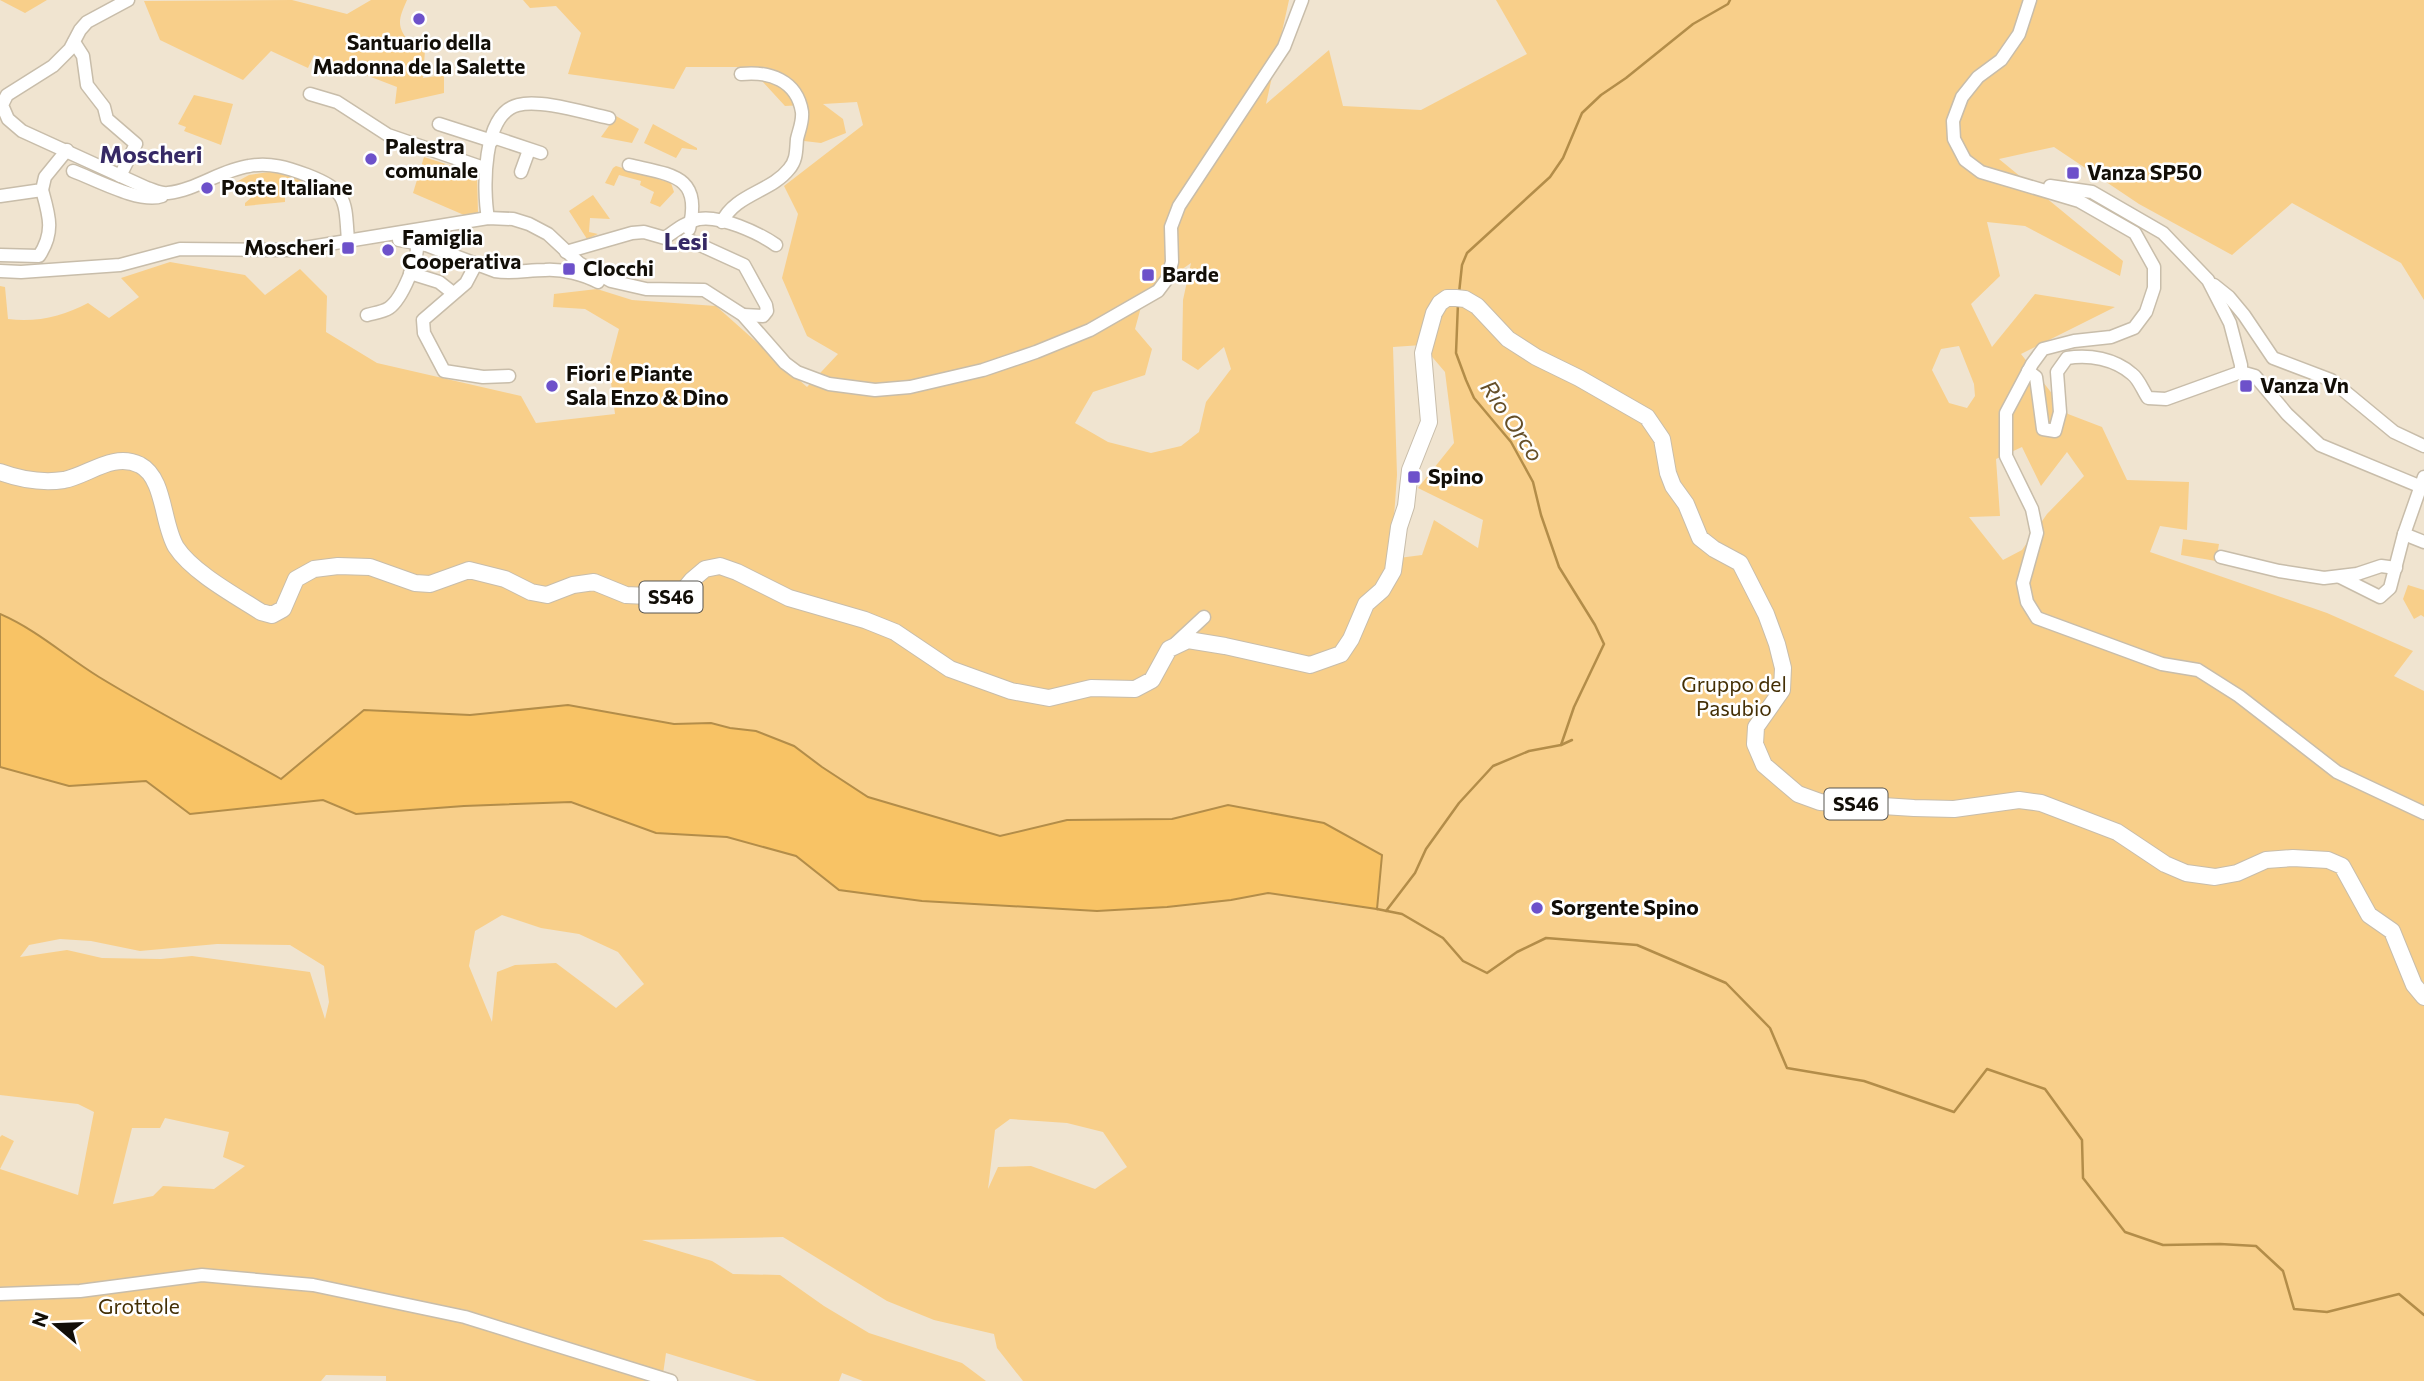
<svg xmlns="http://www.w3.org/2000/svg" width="2424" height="1381" viewBox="0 0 2424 1381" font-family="Commissioner,sans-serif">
<rect width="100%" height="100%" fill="#f0e4d0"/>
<!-- green -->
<g fill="#f8cf8a" fill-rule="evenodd">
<polygon points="0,0 47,0 25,13"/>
<path d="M292 0 347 14 371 0H407C398 20 396 27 411 44L428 46 425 50 423 78 444 75V93L395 104 397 87 314 55 308 68 271 51 243 80 160 40 144 1Z"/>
<path d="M523 0H1289L1266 104 1329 50 1343 106 1421 110 1527 54 1496 0H2424V300L2401 263 2292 203 2232 255 2139 204 2054 147 1999 159 2123 261 2120 276 2025 226 1987 222 2000 276 1971 304 1992 347 2035 294 2115 307 2021 354 2068 414 2102 427 2127 480 2189 482 2187 530 2160 526 2150 552 2327 613 2413 651 2394 676 2424 691V1381H1023L997 1348 994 1334 934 1320 887 1301 783 1237 642 1240 712 1261 733 1274 780 1275 824 1306 869 1333 962 1363 986 1381H863L842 1373 839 1381H757L666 1353 662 1381H386V1376L326 1375 321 1381H0V1137L2 1135 14 1141 0 1169 78 1195 94 1112 78 1104 0 1095V767L69 786 146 781 190 814 324 800 356 814 464 806 571 802 656 833 727 837 796 856 839 890 1231 900 1268 893 1341 905 1377 908 1228 805 1172 819 1067 820 1000 836 868 797 822 767 794 746 756 731 730 728 711 723 674 724 568 705 470 715 364 710 281 780C221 745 159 713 99 677 65 656 37 630 0 614V286L5 287 8 319C36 323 64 316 88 303L109 318 139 297 121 278 170 262 245 275 265 295 300 269 327 296 326 332 377 363 521 396 536 423 615 414 609 367 619 329 585 309 553 307 554 294 597 289 632 300 716 306 807 387 838 354 807 336 782 278 798 214 784 186 863 125 857 102 823 104 843 119 846 133 821 143 804 141 803 105 785 106 749 67H686L674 89 568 74 581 33 556 6 530 8ZM1191 263 1183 300 1182 360 1198 370 1224 347 1231 369 1206 402 1199 432 1181 446 1151 453 1108 442 1075 423 1093 392 1145 375 1152 349 1135 329 1144 296ZM1422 345 1445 372 1454 443 1418 488 1483 520 1478 548 1434 520 1422 555 1391 559 1397 475 1393 347ZM1959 346 1974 384 1975 396 1967 408 1949 403 1932 370 1941 349ZM2022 447 2041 486 2067 452 2084 476 2047 514 2022 550 2003 560 1969 517 2000 516 1996 459ZM502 915 541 928 579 934 618 952 644 984 616 1008 556 963 515 965 497 972 492 1022 469 966 475 931ZM60 939 91 941 140 951 217 944 290 945 324 966 329 1002 325 1019 310 972 192 956 161 959 102 958 67 950 20 957 29 945ZM165 1118 229 1132 223 1157 245 1166 214 1189 163 1186 153 1196 113 1204 132 1128H160ZM1010 1119 1067 1123 1103 1132 1127 1167 1095 1189 1031 1166 998 1167 988 1189 995 1130Z"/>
<polygon points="194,95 233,104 221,145 184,131 186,127 178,124"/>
<polygon points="616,116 639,129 632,143 601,137"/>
<polygon points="653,124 697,148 697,150 682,148 676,158 644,143"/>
<polygon points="424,157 477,174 478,213 464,215 413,193"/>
<polygon points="616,166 671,183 674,192 660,207 650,203 654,192 640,185 641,181 619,175 614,186 605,183 613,168"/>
<polygon points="275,171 305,179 294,191 285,193 285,202 245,206 245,203 260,190 260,185 231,185 249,175"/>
<polygon points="593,195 610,219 590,218 589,232 598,234 587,239 569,211"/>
<polygon points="2183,539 2219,544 2216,561 2181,555"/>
<polygon points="2408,585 2424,590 2424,617 2421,615 2414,619 2403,599"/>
</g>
<!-- water -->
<path fill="#f8c365" stroke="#b38d49" stroke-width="2" d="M0 614C37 630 65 656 99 677 158 713 221 745 281 779L364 710 470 715 568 705 674 724 711 723 730 728 756 731 794 746 822 767 868 797 1000 836 1067 820 1172 819 1228 805 1324 823 1382 855 1377 909 1268 893 1231 900 1167 907 1097 911 922 901 839 890 796 856 727 837 656 833 571 802 464 806 356 814 323 800 190 814 146 781 69 786 0 767Z"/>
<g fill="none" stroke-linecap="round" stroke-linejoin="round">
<!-- stream -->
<g stroke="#b38d49" stroke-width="2.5">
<polyline points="1459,293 1462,265 1467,253 1550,177 1563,158 1582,113 1601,95 1626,78 1693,24 1728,4 1730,0"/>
<polyline points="1561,745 1572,740"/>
<polyline points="1377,909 1402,914 1443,938 1463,961 1487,973 1517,952 1546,938 1637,945 1726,983 1770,1028 1787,1068 1864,1081 1954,1112 1987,1069 2045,1089 2082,1140 2083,1178 2125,1232 2163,1245 2220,1244 2256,1246 2283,1271 2294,1309 2327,1312 2399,1294 2424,1315"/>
<polyline points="1386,911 1415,873 1426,849 1459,803 1493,766 1529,751 1561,745 1574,707 1604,644 1595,625 1559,567 1541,515 1533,482 1511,442 1474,398 1466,380 1456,353 1458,303"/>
</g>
<defs>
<g id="minor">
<path d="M128 0 87 22 80 30 70 49 53 66 7 95 2 105 8 119 22 131 147 188C154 190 161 194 168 193 196 190 221 170 249 166 270 162 288 168 307 175 348 191 345 200 348 241"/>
<polyline points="2030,0 2019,34 2001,60 1978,77 1962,97 1953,121 1954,139 1965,160 1981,172 2079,201 2135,233 2154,267 2154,288 2146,312 2134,328 2111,337 2074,341 2043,349 2032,364 2006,413 2006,456 2032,509 2037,533 2023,583 2027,602 2037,618 2162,664 2198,670 2239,696 2337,772 2424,813"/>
<polyline points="74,42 83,56 87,85 104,107 107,119 136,144 120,176"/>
<polyline points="310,94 337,102 388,135 484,168"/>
<polyline points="439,124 492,141"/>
<polyline points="493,137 541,153"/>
<path d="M629 165C671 175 703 175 689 229"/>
<path d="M73 171C95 179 140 204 162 196"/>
<polyline points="521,172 529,150"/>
<polyline points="2050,186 2092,192 2163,233 2208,280 2230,323 2241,365 2241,372 2255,376 2287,414 2320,445 2424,488"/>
<polyline points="0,196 42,190 45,177 67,150"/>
<path d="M488 218C483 190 482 114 518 105 541 99 585 113 609 118"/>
<path d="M722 222C735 194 771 192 789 169 797 160 796 150 797 139 799 130 803 122 802 112 797 80 769 71 741 74"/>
<path d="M399 234V240L426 245 495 271C512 274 528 270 545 270 563 269 583 274 598 282"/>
<polyline points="687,239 744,265 766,305 767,311 763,316 743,315"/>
<path d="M566 252 632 233 644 232 665 238C676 230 686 222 699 219 720 215 759 233 776 245"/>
<path d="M0 255 39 256C55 232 49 215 42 190"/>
<polyline points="476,264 466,283 423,320 424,333 444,371 483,377 509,376"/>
<polyline points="0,271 21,272 120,265 180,249 292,250 488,218 513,219 529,224 548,234 579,263 611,281 646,289 704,290 743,315 785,363 797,372 829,384 875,390 910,387 983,370 1036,352 1090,330 1158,291 1167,279 1172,262 1171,227 1179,206 1284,47 1302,0"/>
<polyline points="410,273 439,282 453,293"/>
<polyline points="2214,285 2229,297 2244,315 2273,358 2331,380 2394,432 2424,446"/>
<path d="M367 315C374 313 383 312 389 308 402 299 418 260 417 245"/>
<path d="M2028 371 2036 377 2043 429 2055 431 2060 412 2057 372 2067 358C2089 354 2115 359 2132 374 2139 379 2143 391 2148 398L2166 399 2241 372"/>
<polyline points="2404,534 2424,542"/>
<polyline points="2221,557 2279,571 2324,578 2357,574 2381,566 2396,568"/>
<polyline points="2340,577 2380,597 2390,588 2404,534 2424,477"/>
<polyline points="1176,643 1204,617"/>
<polyline points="0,1294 80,1291 202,1275 313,1285 465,1317 671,1381"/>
</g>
<path id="major" d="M0 472C19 479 43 483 64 480 89 475 113 452 140 465 165 478 162 524 176 547 192 572 236 596 261 612L272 615 283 609 296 579 314 569 338 566 370 567 415 583 430 584 469 570 505 579 531 592 547 595 573 585 594 582 626 595 671 597 682 592 692 580 705 569 720 566 737 572 789 598 865 620 895 632 950 669 1011 691 1049 698 1091 688 1135 689 1152 680 1169 649 1188 640 1225 646 1310 665 1341 654 1351 639 1366 604 1382 590 1393 571 1399 527 1406 506 1410 470 1429 422 1423 353 1434 313 1440 303 1447 298H1456L1465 299 1477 306 1508 339 1536 357 1579 378 1647 417 1662 439 1668 473 1673 486 1686 504 1700 538 1714 549 1740 563 1766 614 1777 644 1783 668 1782 690 1756 727 1755 744 1764 765 1798 794 1820 802 1914 808 1954 809 2019 800 2041 803 2117 832 2165 864 2186 873 2215 877 2237 873 2266 860 2293 858 2328 860 2342 866 2369 915 2392 931 2414 985 2424 997"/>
</defs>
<!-- minor casing -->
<use href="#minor" stroke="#c8bdaa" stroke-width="15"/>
<!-- major casing -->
<use href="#major" stroke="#c8bdaa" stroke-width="18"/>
<!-- minor -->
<use href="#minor" stroke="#fff" stroke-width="12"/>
<!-- major -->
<use href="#major" stroke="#fff" stroke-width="16"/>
</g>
<!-- markers -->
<g fill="#6d51ca" stroke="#fff" stroke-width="2.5">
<circle cx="419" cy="19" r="7"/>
<circle cx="371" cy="159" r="7"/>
<rect x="2066" y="166" width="14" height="14" rx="3.5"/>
<circle cx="207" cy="188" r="7"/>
<rect x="341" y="241" width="14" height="14" rx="3.5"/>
<circle cx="388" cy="250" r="7"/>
<rect x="562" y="262" width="14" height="14" rx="3.5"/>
<rect x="1141" y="268" width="14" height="14" rx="3.5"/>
<circle cx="552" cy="386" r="7"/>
<rect x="2239" y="379" width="14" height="14" rx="3.5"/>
<rect x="1407" y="470" width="14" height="14" rx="3.5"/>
<circle cx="1537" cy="908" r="7"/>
</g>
<g text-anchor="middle" stroke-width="5" stroke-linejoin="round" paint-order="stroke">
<!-- shield labels -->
<g fill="#fff" stroke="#595651" stroke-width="2">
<rect x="639.5" y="581.5" width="63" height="31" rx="5"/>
<rect x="1824.5" y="788.5" width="63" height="31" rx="5"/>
</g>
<g font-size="19" font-weight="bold" fill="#120e07">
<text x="671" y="604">SS46</text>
<text x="1856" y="811">SS46</text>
</g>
<!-- poi labels -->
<g font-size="21" font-weight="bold" fill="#120e07" stroke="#fff" text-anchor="start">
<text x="419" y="50" text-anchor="middle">Santuario della<tspan x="419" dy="24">Madonna de la Salette</tspan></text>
<text x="385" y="154">Palestra<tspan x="385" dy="24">comunale</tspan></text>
<text x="2087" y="180">Vanza SP50</text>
<text x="221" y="195">Poste Italiane</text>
<text x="402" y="245">Famiglia<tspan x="402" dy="24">Cooperativa</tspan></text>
<text x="334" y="255" text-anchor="end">Moscheri</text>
<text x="583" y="276">Clocchi</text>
<text x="1162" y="282">Barde</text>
<text x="566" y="381">Fiori e Piante<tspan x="566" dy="24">Sala Enzo &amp; Dino</tspan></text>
<text x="2260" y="393">Vanza Vn</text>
<text x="1428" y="484">Spino</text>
<text x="1551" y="915">Sorgente Spino</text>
</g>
<!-- park labels -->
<g font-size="21" fill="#442f05" stroke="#fff">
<text x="1734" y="692">Gruppo del<tspan x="1734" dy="24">Pasubio</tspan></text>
<text x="139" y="1314">Grottole</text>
</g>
<!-- water labels -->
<g font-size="23" font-style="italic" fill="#654f28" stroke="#fff">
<text transform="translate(1512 421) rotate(56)" y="8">Rio Orco</text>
</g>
<!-- quarter labels -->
<g font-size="24" font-weight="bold" fill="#362965" stroke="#fff">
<text x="151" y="163">Moscheri</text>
<text x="686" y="250">Lesi</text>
</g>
</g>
<!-- north arrow -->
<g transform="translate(56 1325) rotate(289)" stroke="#ffffff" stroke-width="5" paint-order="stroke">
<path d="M0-5L12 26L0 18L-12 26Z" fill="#120e07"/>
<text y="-10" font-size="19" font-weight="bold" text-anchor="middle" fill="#120e07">N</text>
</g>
</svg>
